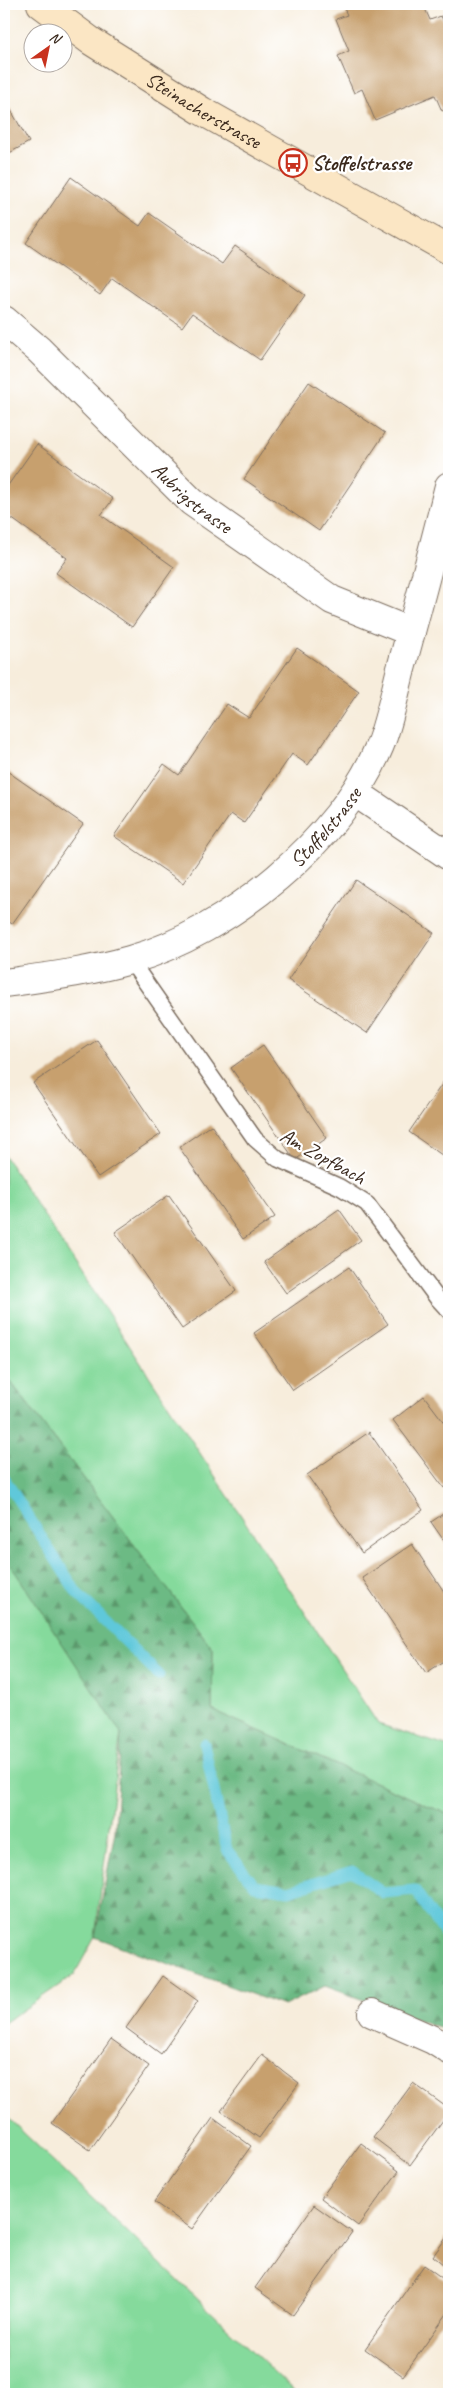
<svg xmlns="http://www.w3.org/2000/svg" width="453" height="2398" viewBox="0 0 453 2398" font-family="Caveat,sans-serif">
<defs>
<pattern id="forest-firs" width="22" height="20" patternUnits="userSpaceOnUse" patternTransform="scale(1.25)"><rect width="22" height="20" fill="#6cba84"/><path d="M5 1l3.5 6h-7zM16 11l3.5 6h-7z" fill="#5a976b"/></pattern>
</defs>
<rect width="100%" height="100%" fill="#fff"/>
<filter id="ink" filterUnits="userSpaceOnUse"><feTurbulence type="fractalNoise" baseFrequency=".02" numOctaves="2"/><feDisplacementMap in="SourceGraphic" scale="10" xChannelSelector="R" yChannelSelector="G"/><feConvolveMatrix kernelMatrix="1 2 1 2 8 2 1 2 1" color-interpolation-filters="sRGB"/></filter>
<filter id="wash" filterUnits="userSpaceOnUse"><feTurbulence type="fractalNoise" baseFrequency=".0096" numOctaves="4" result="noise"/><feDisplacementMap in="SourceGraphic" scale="20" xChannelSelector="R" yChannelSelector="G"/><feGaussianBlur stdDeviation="1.12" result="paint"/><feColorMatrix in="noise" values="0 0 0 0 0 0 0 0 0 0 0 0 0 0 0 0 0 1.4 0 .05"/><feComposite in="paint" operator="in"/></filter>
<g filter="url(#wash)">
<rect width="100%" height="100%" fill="#f7eddc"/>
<!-- grass -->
<g fill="#85da9c" stroke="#60825d">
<polygon points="4,1155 378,1724 449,1747 449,1815 212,1710 213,1649 4,1373"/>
<polygon points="4,1551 121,1732 95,1937 74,1975 4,2023"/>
<polygon points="4,2114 297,2394 4,2394"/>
</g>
<!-- forest -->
<polygon fill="url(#forest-firs)" stroke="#547251" points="4,1373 213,1649 212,1710 449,1815 449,2031 325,1986 284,2006 95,1937 115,1831 121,1733 4,1555"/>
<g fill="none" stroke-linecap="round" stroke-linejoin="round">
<!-- stream -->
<g stroke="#5fc8da" stroke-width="11">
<polyline points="4,1478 77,1593 159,1675"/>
<polyline points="204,1744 227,1850 255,1886 289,1891 352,1871 383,1893 415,1890 449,1940"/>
</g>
</g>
<g id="blocks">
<!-- building -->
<g fill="#c7a06e">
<polygon points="342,4 423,4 430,20 441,16 449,33 449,108 442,111 435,95 375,120 362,89 354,93 338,56 349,51 336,19 347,15"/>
<polygon points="4,98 29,142 4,156"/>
<polygon points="71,177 140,226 149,213 222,264 235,246 305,295 260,360 192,313 182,327 112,278 100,295 26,243"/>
<polygon points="309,382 385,433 319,531 244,479"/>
<polygon points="37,444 113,499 101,515 174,567 132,627 56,573 67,558 4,513 4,491"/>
<polygon points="297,648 359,691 308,765 292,754 244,823 231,814 183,883 114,836 164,764 179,775 227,704 249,718"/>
<polygon points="4,769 83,824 12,924 4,918"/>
<polygon points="356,880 434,933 367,1033 288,980"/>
<polygon points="97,1040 161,1134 98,1177 33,1083"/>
<polygon points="263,1045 327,1138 295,1160 231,1068"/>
<polygon points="449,1074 449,1160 409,1132"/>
<polygon points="211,1125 275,1217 243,1239 179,1147"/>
<polygon points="169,1195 236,1291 182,1329 115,1232"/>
<polygon points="339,1209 361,1240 286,1293 264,1262"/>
<polygon points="349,1267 388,1324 293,1390 254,1333"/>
<polygon points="424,1396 449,1429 449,1484 444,1488 393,1420"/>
<polygon points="369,1432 423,1510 362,1553 307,1475"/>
<polygon points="449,1510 449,1548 431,1522"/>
<polygon points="412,1544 449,1599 449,1658 426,1673 362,1578"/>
<polygon points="163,1976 198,2001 161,2054 126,2028"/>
<polygon points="111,2039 149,2066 90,2150 52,2123"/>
<polygon points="262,2055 299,2083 259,2138 221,2111"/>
<polygon points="413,2083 449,2109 449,2112 410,2165 373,2137"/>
<polygon points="213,2118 251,2146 192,2229 154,2202"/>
<polygon points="361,2143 399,2171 358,2226 321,2198"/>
<polygon points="314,2205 352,2232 293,2315 255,2288"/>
<polygon points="449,2234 449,2269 433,2256"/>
<polygon points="424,2265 449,2283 449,2311 403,2376 365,2349"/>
</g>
</g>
</g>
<g filter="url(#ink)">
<use href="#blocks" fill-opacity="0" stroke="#7d6e60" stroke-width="1"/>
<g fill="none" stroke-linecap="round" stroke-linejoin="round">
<defs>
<polyline id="lane" points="130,960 255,1139 278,1159 340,1187 367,1204 437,1298 449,1311"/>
<g id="street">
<path id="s1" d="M4 320 39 350 192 502 332 600 411 632"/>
<polyline points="356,793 449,856"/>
<path id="s2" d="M4 983C46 977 88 972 130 960 228 932 341 840 380 745 390 720 395 691 402 665 418 606 434 546 449 486"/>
<polyline points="372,2013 433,2040 449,2050"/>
</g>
<g id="secondary">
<path id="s3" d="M41 4 91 41 202 111 449 250"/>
</g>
</defs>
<!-- lane casing -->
<use href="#lane" stroke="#7d6e60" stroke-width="18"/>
<!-- street casing -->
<use href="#street" stroke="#7d6e60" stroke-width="30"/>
<!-- secondary casing -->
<use href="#secondary" stroke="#7d6e60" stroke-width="30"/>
<!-- lane -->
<use href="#lane" stroke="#fff" stroke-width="15"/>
<!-- street -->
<use href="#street" stroke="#fff" stroke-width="28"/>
<!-- secondary -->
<use href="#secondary" stroke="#fbe6c4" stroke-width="28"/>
</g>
</g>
<!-- icons -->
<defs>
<symbol id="bus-ring" viewBox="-11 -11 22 22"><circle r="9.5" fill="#fff" stroke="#c8321e" stroke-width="1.5"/><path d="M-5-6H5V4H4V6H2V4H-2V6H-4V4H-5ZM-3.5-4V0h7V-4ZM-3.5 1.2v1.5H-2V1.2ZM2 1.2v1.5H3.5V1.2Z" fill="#c8321e"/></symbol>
</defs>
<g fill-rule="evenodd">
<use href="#bus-ring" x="277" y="147" width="32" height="32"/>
</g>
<g text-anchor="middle" stroke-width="4.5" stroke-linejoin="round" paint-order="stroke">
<!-- street labels -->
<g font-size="21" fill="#3b2a1e" stroke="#fff">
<text dy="7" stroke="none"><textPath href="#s3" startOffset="194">Steinacherstrasse</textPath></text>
<text dy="7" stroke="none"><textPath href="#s1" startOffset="259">Aubrigstrasse</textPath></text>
<text dy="7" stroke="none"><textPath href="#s2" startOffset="368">Stoffelstrasse</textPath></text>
<text transform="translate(323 1156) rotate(29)" y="7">Am Zopfbach</text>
</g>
<!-- poi labels -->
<g font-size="21" font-weight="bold" fill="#3b2a1e" stroke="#fff" text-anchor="start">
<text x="312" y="170">Stoffelstrasse</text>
</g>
</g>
<!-- margin -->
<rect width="453" height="2398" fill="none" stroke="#fff" stroke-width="20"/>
<!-- north arrow -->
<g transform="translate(48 48) rotate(33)"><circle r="24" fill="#ffffff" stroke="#b1aaa5"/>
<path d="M0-4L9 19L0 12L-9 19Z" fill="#c8321e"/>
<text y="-8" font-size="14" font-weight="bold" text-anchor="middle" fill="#3b2a1e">N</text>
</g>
</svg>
